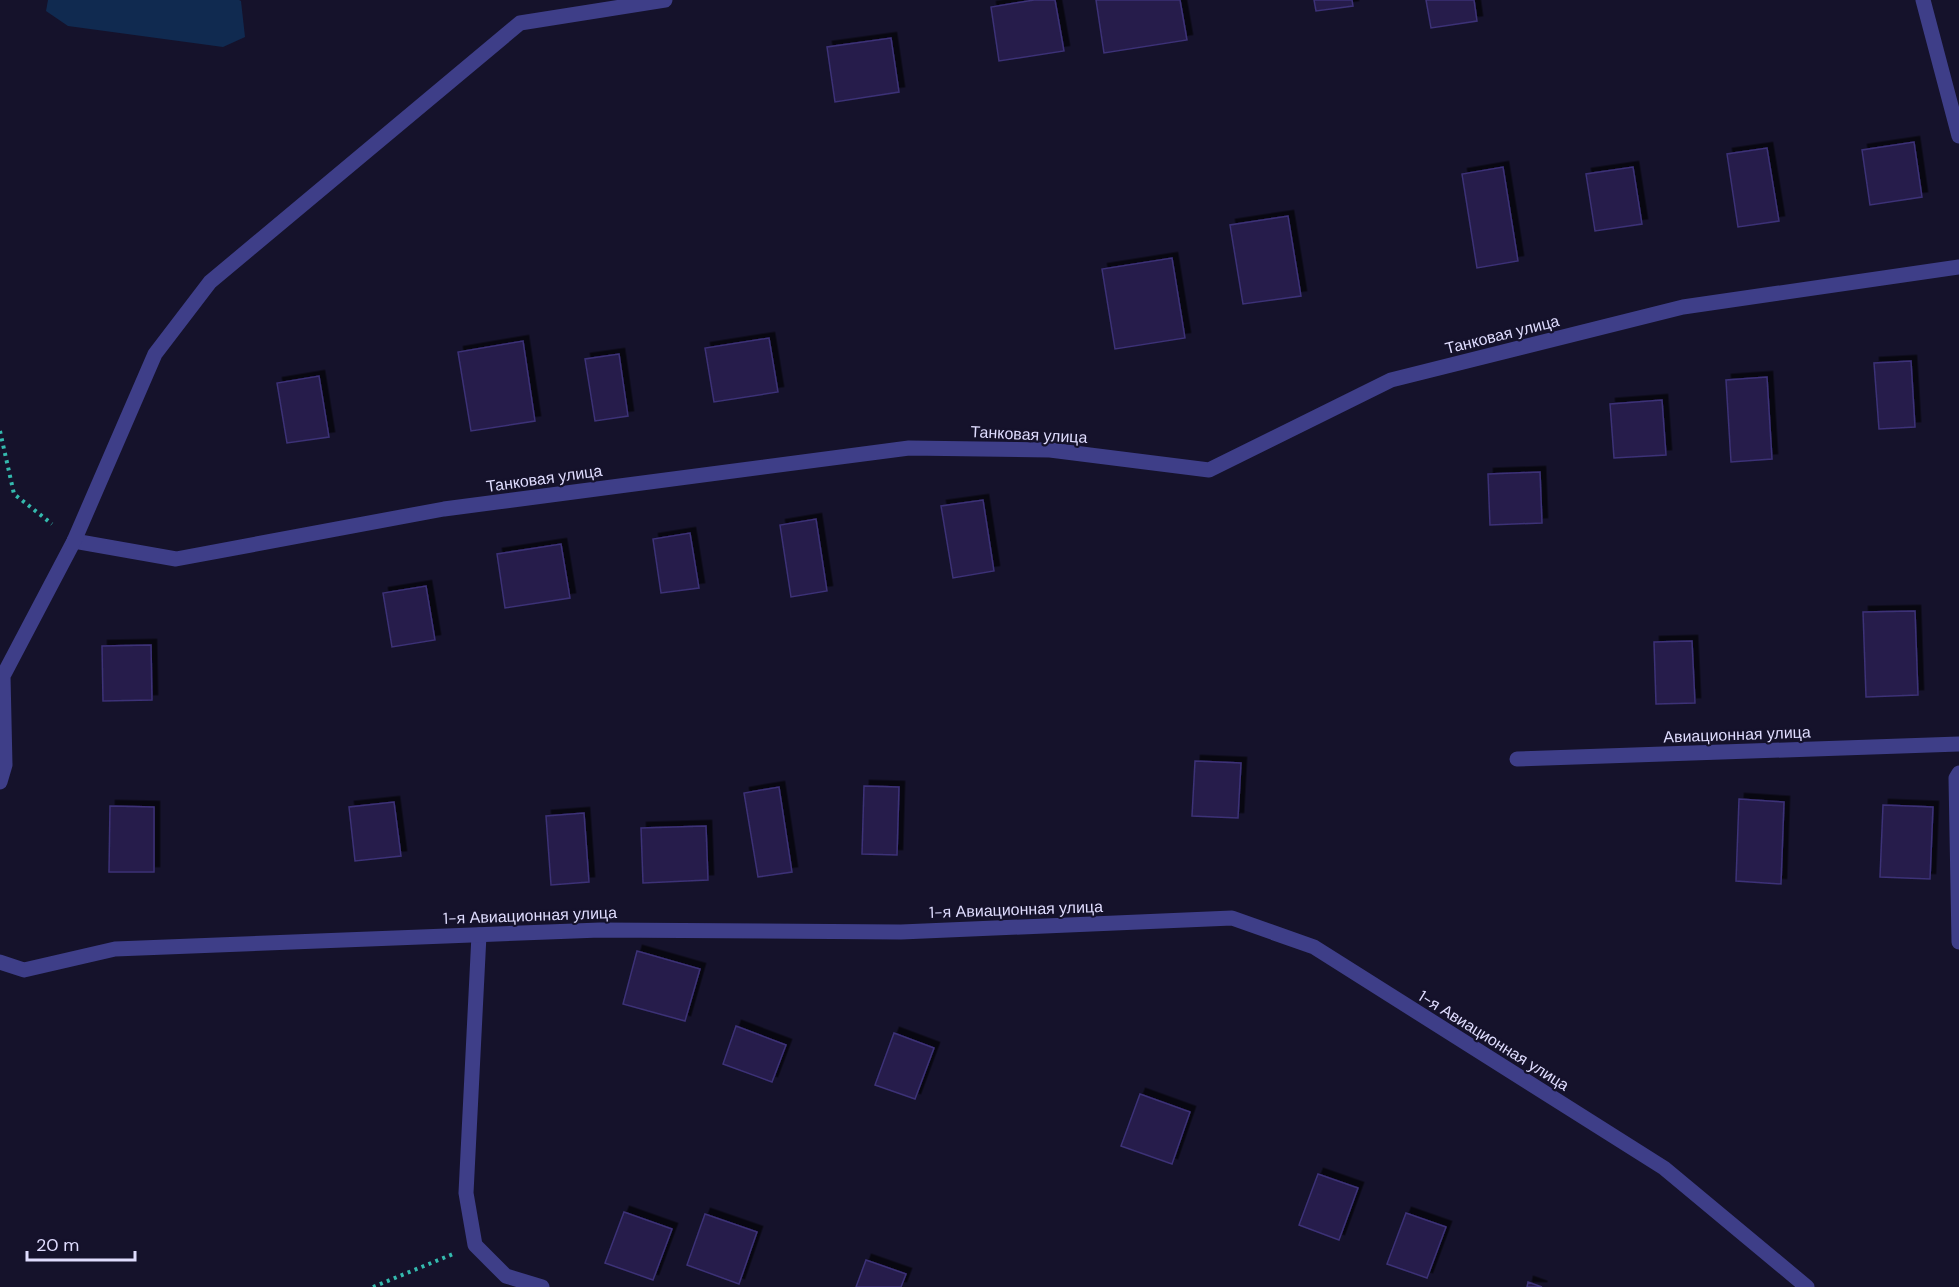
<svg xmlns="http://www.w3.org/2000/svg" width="1959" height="1287" viewBox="0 0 1959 1287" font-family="'DM Sans',sans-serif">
<defs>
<filter id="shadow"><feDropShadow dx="5.5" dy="-5.5" stdDeviation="0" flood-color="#0009"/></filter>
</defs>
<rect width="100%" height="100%" fill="#15122b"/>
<!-- water -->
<polygon fill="#102a50" points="48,0 239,0 241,1 245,37 223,47 68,26 46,11"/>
<!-- building -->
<g fill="#261e4b" stroke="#3c3177" stroke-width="1.5" filter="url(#shadow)">
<polygon points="1034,0 1055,0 1064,51 999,61 991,7"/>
<polygon points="1096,0 1180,0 1187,40 1104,53"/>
<polygon points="1314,0 1352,0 1353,6 1316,11"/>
<polygon points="1426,0 1474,0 1477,21 1431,28"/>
<polygon points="891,38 899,92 835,102 827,47"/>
<polygon points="1914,142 1922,197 1870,205 1862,150"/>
<polygon points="1767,148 1779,221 1738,227 1727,154"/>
<polygon points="1503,167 1518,261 1477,268 1462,174"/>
<polygon points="1633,167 1642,224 1595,231 1586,174"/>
<polygon points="1288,216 1301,296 1243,304 1230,225"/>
<polygon points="1172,258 1185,338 1115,349 1102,269"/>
<polygon points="769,338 778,392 714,402 705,348"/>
<polygon points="523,341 535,421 471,431 458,352"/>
<polygon points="619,354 628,416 595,421 585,359"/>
<polygon points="1911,361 1915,427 1879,429 1874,363"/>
<polygon points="319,376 329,437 287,443 277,383"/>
<polygon points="1767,377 1772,459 1731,462 1726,380"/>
<polygon points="1662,400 1666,455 1614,458 1610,404"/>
<polygon points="1540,472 1542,523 1490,525 1488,474"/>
<polygon points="983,500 994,571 953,578 941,506"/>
<polygon points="816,519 827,591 791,597 780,525"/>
<polygon points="690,533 699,588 661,593 653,539"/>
<polygon points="561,544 570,598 505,608 497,554"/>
<polygon points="426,586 435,640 392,647 383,593"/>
<polygon points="1915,611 1918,695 1866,697 1863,612"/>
<polygon points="1692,641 1695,703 1656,704 1654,642"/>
<polygon points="151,645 152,700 103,701 102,646"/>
<polygon points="1195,761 1241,763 1238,818 1192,816"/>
<polygon points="864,786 899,787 897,855 862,854"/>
<polygon points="779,787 792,872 758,877 744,793"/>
<polygon points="1739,799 1784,802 1781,884 1736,881"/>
<polygon points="394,802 401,856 355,861 349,807"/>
<polygon points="1883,805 1933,807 1930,879 1880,877"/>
<polygon points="110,806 154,807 154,872 109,872"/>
<polygon points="584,813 589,882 551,885 546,816"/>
<polygon points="706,826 708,880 643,883 641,828"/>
<polygon points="637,951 700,969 685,1021 623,1004"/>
<polygon points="736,1026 786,1045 772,1082 723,1064"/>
<polygon points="894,1033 934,1048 915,1099 875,1085"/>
<polygon points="1140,1094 1190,1112 1172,1164 1121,1146"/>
<polygon points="1318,1174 1358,1188 1339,1240 1299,1225"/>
<polygon points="624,1212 672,1229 653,1280 605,1263"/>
<polygon points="1406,1213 1446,1227 1427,1278 1387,1264"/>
<polygon points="705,1214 757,1232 739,1284 687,1265"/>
<polygon points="866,1260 906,1274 901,1287 856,1287"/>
<polygon points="1528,1282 1542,1287 1527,1287"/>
</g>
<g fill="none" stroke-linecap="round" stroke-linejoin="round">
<!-- path -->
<g stroke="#34baae" stroke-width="4" stroke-dasharray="3 4.5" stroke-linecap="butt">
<polyline points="0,431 14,494 52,524"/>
<polyline points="373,1287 453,1254"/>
</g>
<!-- lane -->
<polyline stroke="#3e3e88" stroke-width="15" points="1959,773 1956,778 1959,942"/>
<!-- street -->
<g stroke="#3e3e88" stroke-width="15">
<polyline points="1923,0 1959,136"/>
<polyline points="74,541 176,559 444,509 909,448 1050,450 1209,470 1391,380 1683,307 1959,267"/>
<polyline points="1517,759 1959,744"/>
<polyline points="0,782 5,765 3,676 74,541 155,354 210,282 520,23 665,0"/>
<polyline points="479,935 466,1193 475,1245 506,1276 542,1287"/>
<polyline points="0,962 24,970 115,949 600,930 901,932 1232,918 1314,947 1664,1168 1807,1287"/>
</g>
</g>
<g text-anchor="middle" stroke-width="4.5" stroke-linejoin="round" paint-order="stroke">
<!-- street labels -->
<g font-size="16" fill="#dfdcfe" stroke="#15122b">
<text transform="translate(1502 334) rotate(-14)" y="6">Танковая улица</text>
<text transform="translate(1029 434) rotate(3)" y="6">Танковая улица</text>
<text transform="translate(544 478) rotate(-8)" y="6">Танковая улица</text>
<text transform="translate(1737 734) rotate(-2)" y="6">Авиационная улица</text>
<text transform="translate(1016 909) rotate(-2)" y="6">1-я Авиационная улица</text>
<text transform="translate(530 915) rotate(-2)" y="6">1-я Авиационная улица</text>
<text transform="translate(1494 1040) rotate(32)" y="6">1-я Авиационная улица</text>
</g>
</g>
<!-- scale -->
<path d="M27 1251v9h108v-9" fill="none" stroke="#dfdcfe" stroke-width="3"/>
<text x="36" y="1251" font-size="18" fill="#dfdcfe" stroke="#15122b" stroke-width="4.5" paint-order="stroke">20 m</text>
</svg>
